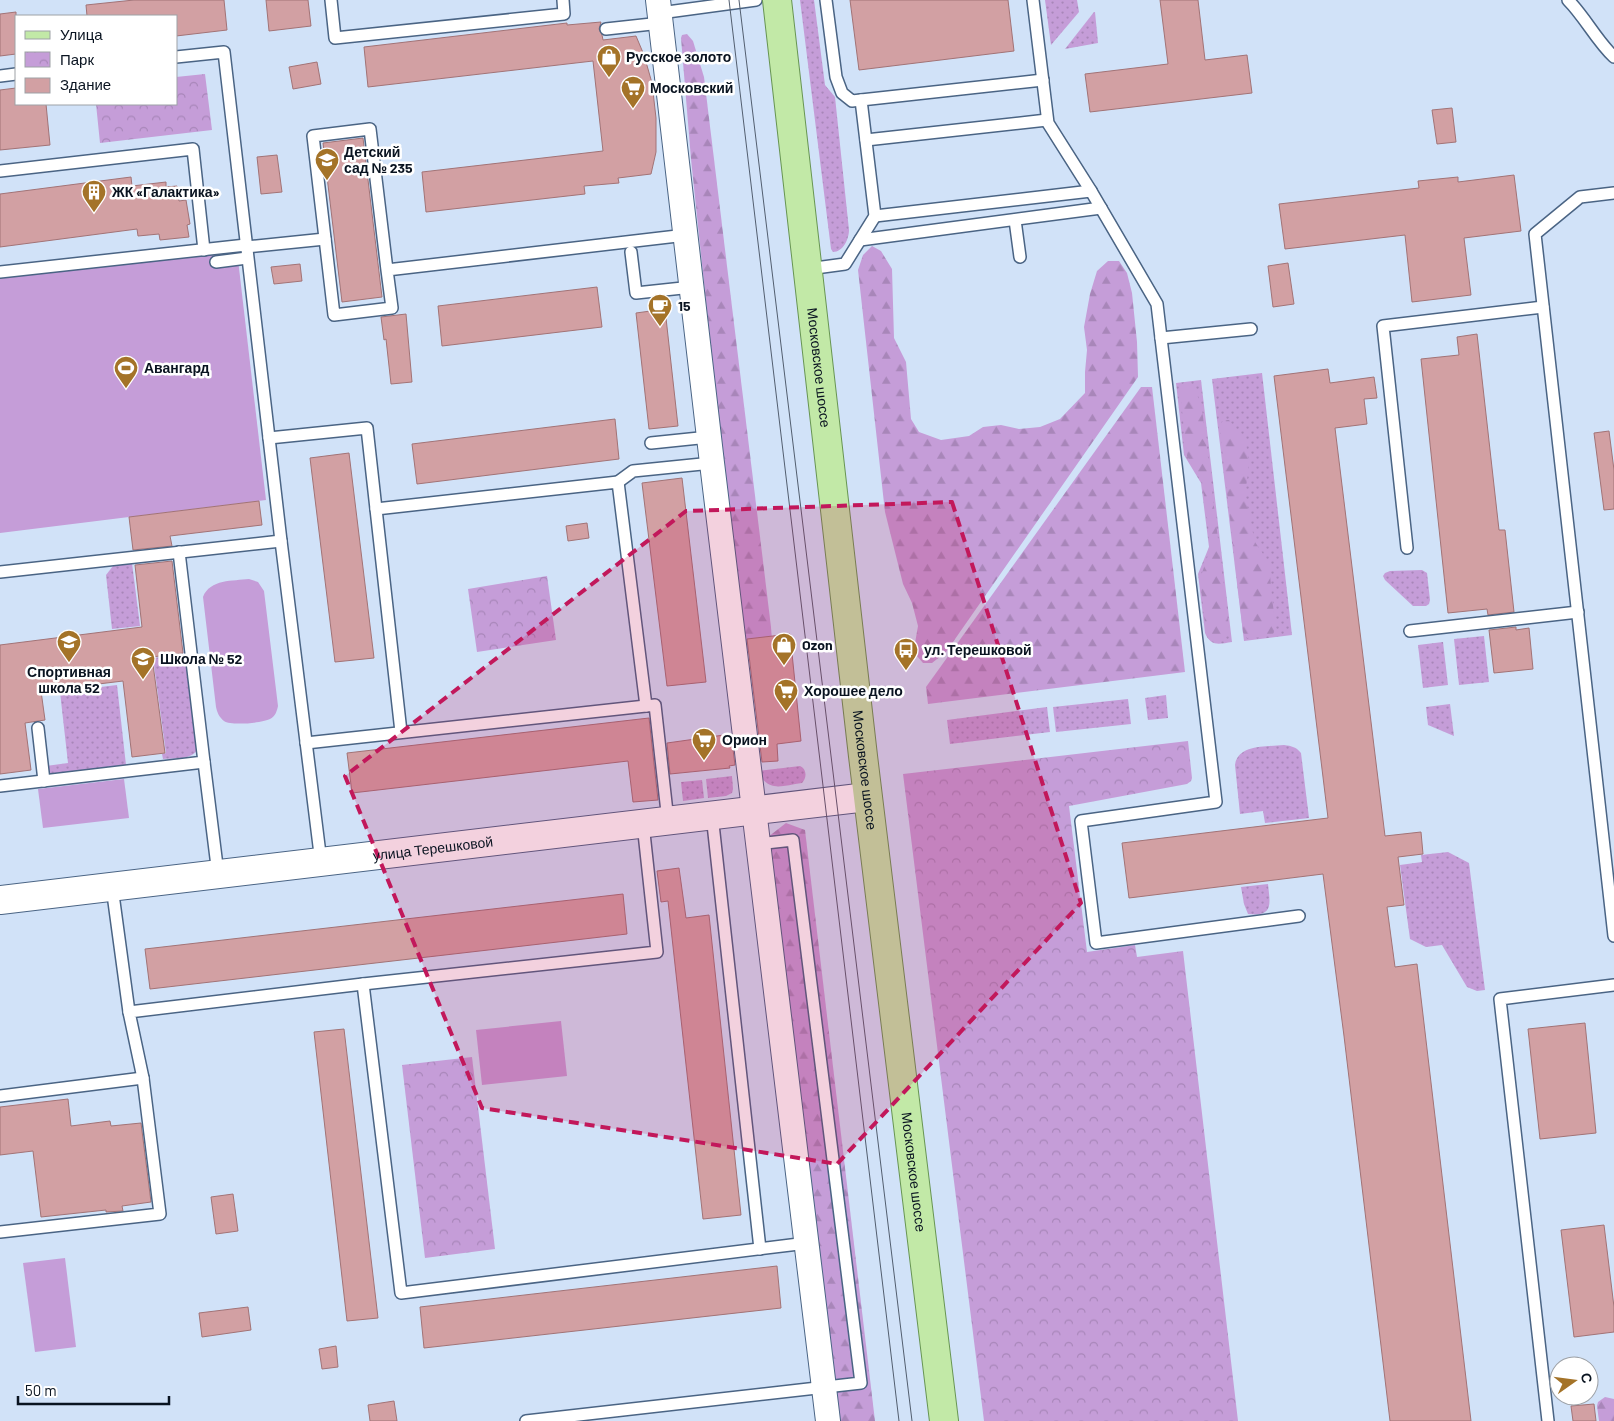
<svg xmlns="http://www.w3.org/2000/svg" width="1614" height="1421" viewBox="0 0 1614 1421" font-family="Barlow,sans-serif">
<defs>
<pattern id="grass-dots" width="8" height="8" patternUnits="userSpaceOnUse" patternTransform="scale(1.25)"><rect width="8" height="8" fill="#c59dd8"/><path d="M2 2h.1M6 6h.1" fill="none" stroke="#a886b9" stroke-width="1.8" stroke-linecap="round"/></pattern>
<pattern id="forest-firs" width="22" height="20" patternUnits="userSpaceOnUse" patternTransform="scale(1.25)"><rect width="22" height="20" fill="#c59dd8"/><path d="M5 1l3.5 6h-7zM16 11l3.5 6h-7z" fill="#a886b9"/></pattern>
<pattern id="park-crowns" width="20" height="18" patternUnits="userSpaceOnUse" patternTransform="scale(1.25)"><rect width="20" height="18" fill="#c59dd8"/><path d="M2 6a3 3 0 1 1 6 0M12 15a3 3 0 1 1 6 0" fill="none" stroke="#a886b9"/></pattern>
</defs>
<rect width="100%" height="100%" fill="#d1e2f8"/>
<!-- grass -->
<g fill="url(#grass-dots)">
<path d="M800 0H814L825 85 835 97 849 230C849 239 843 252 833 252L831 249Z"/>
<polygon points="1045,0 1077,0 1079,12 1051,45"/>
<polygon points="1095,12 1098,43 1065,49 1094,12"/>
<polygon points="1262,373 1292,635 1244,641 1212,379"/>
<path d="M1201 380 1232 642C1219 644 1211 647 1205 633L1198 574 1209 547 1201 483 1184 455 1176 383Z"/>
<polygon points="132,563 140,626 112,629 106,575 113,566"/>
<polygon points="1422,570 1427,573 1430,600 1429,604 1426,606 1413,606 1385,580 1383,576 1385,573 1390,571"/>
<polygon points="1484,636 1489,682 1459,685 1454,639"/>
<polygon points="1443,642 1448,685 1423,688 1418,645"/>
<path d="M186 654 197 750C191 760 174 758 163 759L162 754 166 753 153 658Z"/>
<polygon points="117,685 126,765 48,774 46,766 68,763 60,692"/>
<polygon points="1166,695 1168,718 1148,720 1145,698"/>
<polygon points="1128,699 1131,724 1056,732 1053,707"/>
<polygon points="1450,704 1454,736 1428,725 1426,707"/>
<polygon points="1047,707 1050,732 950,744 947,720"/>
<path d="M1284 745C1292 746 1296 747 1301 753L1309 818 1265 823 1263 811 1240 814 1235 765C1238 744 1267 747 1284 745Z"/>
<path d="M800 766C807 769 807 778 802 783 781 786 769 793 757 771Z"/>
<polygon points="732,776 733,789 732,793 726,796 708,798 706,779"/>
<polygon points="702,780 704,798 683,801 681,782"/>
<polygon points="1448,852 1469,863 1485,990 1477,991 1467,987 1442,945 1426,947 1410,939 1400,865 1422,862 1421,855"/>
<path d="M1268 884C1270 904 1274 917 1248 914L1244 904 1241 887Z"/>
</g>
<!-- forest -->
<g fill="url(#forest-firs)">
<path d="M687 34 693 41 704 77 771 627 772 640 753 653C745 649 743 645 741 636L691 159 681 38 682 35Z"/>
<polygon points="872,246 881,251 892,269 894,338 906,362 911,419 919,432 941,440 969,436 983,427 1001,425 1019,429 1040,427 1060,419 1085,393 1085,372 1087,350 1084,327 1090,294 1097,271 1108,261 1119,261 1127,273 1132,293 1137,342 1138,377 946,652 932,663 923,663 917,656 915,643 918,626 912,603 903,584 885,512 858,270 863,255"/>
<path d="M1182 385C1195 384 1199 398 1202 409L1229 628C1228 637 1225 641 1216 642L1208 638 1206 632 1200 579 1211 546 1202 482 1187 456 1180 392Z"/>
<polygon points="1141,387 1152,387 1185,672 928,704 926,687"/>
<path d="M1224 420H1229L1246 444 1249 462 1245 497 1255 542 1269 563 1272 598 1276 628C1272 639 1258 637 1247 638L1243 632 1220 431V424Z"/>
<polygon points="786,823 805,830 875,1421 839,1421 768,837"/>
<polygon points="1605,1397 1614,1399 1614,1421 1599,1421 1597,1406 1598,1402"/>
</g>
<!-- park -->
<g fill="url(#park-crowns)">
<polygon points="205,74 212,130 100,143 96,104 176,104 176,77"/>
<polygon points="547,576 556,640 477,652 468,589"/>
<polygon points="1188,741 1192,778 1191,781 1187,784 1069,806 1087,952 1135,945 1137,957 1183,951 1238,1421 984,1421 903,774"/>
<polygon points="472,1057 495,1249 425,1258 402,1065"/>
</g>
<!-- garden -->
<g fill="#c59dd8">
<polygon points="237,251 266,500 0,533 0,277"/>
<path d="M249 579 258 582 264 591 278 706C277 711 275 717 270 719 262 723 231 726 224 721 219 717 217 712 216 707L203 597C210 579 233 581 249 579Z"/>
<polygon points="124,779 129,818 43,828 38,789"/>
<polygon points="561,1021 567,1076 482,1085 476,1030"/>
<polygon points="65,1258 76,1347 35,1352 23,1263"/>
</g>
<!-- building -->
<g fill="#d2a0a3" stroke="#a27376">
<polygon points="134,0 224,0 227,30 176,36 176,16 87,16 86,5"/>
<polygon points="266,0 308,0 311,26 269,31"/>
<polygon points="850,0 1008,0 1014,51 859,70"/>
<polygon points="1160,0 1198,0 1205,60 1247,55 1252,93 1090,112 1085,74 1168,64"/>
<polygon points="16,12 16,54 0,56 0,14"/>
<polygon points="601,22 599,29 602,35 603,40 636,36 644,55 652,83 656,118 656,152 651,174 618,178 619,183 584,186 585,194 426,212 422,172 603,151 593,61 368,87 364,47 567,23 567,25"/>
<polygon points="317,62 321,84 293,89 289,67"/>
<polygon points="16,88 16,104 46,104 50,145 0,150 0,90"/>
<polygon points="1452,108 1456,142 1437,144 1432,110"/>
<polygon points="363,138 382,297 342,302 323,143"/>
<polygon points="277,155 282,192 261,194 257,157"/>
<polygon points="1514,175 1521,231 1464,238 1471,295 1412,302 1405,235 1285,249 1279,204 1419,188 1418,181 1458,177 1458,182"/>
<polygon points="131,177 132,186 166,182 166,187 177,186 179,201 186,200 190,224 187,225 189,237 160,240 159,234 138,236 137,229 0,247 0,194"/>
<polygon points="1288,263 1294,304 1273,307 1268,266"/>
<polygon points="300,264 302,281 274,284 271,267"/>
<polygon points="597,287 602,327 442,346 438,306"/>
<polygon points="665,309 678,426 649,429 636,313"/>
<polygon points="406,314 412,382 391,384 386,339 384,340 381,317"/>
<polygon points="1477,334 1499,530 1505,530 1514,612 1488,615 1487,609 1448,613 1421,359 1459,355 1457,337"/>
<polygon points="1328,369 1330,383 1374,377 1377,398 1364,399 1367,424 1335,428 1385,836 1421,832 1423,854 1398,857 1404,905 1387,907 1395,967 1417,964 1471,1421 1390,1421 1344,1036 1323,874 1129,898 1122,843 1328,818 1274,376"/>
<polygon points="615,419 619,459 417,484 412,444"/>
<polygon points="1609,431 1614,470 1614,509 1604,510 1594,433"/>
<polygon points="349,453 374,658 335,662 310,458"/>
<polygon points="682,478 706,682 667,686 642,483"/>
<polygon points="259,501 262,525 170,536 172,546 133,550 129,517"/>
<polygon points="587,523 589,538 568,541 566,526"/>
<polygon points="172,561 183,653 152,657 165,753 132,757 123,681 41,691 45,720 25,723 31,770 0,774 0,645 142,627 135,565"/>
<polygon points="1516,627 1516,630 1529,628 1533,669 1494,673 1489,630"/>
<polygon points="790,634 801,741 777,744 778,761 762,762 747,639"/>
<polygon points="649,718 658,800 633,802 628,761 352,793 347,753"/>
<polygon points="731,734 735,765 729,766 730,768 670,774 667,743"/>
<polygon points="679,868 686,918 709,915 741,1215 703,1219 668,901 661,902 657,871"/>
<polygon points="623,894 627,934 150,989 145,949"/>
<polygon points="1585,1023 1596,1133 1540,1139 1528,1029"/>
<polygon points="344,1029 378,1318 347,1321 314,1032"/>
<polygon points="68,1099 71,1126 110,1121 111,1126 141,1123 151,1202 122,1206 123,1211 106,1212 106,1210 41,1217 33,1151 0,1155 0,1107"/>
<polygon points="233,1194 238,1231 216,1234 211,1197"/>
<polygon points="1604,1225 1614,1307 1614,1332 1574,1337 1561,1230"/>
<polygon points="777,1266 781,1308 424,1348 420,1307"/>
<polygon points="248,1307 251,1330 202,1337 199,1313"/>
<polygon points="336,1346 338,1367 322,1369 319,1349"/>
<polygon points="394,1401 397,1421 370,1421 368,1405"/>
<polygon points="1594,1404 1596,1421 1573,1421 1571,1406"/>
</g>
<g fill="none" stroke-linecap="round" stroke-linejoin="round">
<defs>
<g id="lane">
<polyline points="331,0 335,38 564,14 563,0"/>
<polyline points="826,0 836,77 842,93 852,101 861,100"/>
<polyline points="1033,0 1048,123 1091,191 1157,304 1161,338 1251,329"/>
<path d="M1568 0C1585 17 1596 40 1614 57"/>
<polyline points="660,13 756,0"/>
<polyline points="606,29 661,23"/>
<polyline points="176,57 224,52 281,541 321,862"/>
<polyline points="0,76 16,74"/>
<polyline points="866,140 1047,120"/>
<polyline points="0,171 193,149 204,250"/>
<polyline points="1614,193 1580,197 1535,234 1614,936"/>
<polyline points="875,216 1091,191"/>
<polyline points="1015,220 1020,257"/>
<polyline points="860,240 1101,208"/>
<polyline points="246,247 325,239"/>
<polyline points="631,252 636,293 692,287"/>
<polyline points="216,262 247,258"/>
<polyline points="808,269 845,264 875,216 861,100 1043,80"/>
<polyline points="387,270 370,129 313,136 334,315 392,308 387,270 686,235"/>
<polyline points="0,272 246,245"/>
<polyline points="1161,338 1216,802 1081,821 1096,943 1299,916"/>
<polyline points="269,438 367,428 376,509"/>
<polyline points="651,443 709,437"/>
<polyline points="618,482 633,471 712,463"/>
<polyline points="1407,548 1383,326 1543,307"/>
<polyline points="0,572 281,541"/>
<polyline points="1410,631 1578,612"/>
<polyline points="38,728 44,781"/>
<polyline points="401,732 376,509 618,482 646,706"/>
<polyline points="306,743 655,705 668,821"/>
<polyline points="204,762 218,874"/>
<polyline points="0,786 204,762 179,552"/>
<polyline points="712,815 760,1249"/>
<polyline points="112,887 129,1012"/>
<polyline points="363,984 401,1293 807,1243"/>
<polyline points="0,1096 143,1078"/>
<polyline points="0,1232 160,1214 143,1078 129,1012 363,984 657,952 643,824"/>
<polyline points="526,1421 861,1383 793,840 758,844"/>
<polyline points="1548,1421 1500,999 1614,985"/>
</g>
<polyline id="street" points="658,0 712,463 828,1421"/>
<g id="secondary">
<path id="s1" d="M0 900 867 797"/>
</g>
<g id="primary">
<path id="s2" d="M777 0 863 756 944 1421"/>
</g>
</defs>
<!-- lane casing -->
<use href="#lane" stroke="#4a6484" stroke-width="14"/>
<!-- street casing -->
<use href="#street" stroke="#4a6484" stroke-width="26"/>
<!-- secondary casing -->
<use href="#secondary" stroke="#4a6484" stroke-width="30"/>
<!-- primary casing -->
<use href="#primary" stroke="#679552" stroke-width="30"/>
<!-- lane -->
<use href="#lane" stroke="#fff" stroke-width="11"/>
<!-- street -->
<use href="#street" stroke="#fff" stroke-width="24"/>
<!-- secondary -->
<use href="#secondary" stroke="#fff" stroke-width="28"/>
<!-- primary -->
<use href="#primary" stroke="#c2e9a7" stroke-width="28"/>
<!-- tram -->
<g stroke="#525e6f" stroke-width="1">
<polyline points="729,0 899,1421"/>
<polyline points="739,0 912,1421"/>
</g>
</g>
<!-- marked area -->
<path fill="#c2185b" fill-opacity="0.2" stroke="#c2185b" stroke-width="4" stroke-dasharray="10 6" stroke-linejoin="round" d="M952 502 1081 903 837 1164 482 1108 345 776 686 511Z"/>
<!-- icons -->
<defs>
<symbol id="shop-pin" viewBox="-11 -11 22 30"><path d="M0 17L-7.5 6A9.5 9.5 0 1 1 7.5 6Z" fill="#a47328" stroke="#fff"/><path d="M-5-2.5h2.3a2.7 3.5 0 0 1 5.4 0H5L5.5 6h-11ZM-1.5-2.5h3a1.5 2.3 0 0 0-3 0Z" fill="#fff"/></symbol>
<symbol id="supermarket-pin" viewBox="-11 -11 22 30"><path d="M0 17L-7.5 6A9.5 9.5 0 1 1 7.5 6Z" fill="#a47328" stroke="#fff"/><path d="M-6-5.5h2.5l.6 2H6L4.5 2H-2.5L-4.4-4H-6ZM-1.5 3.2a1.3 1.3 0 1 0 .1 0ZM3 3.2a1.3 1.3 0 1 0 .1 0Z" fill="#fff"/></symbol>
<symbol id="school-pin" viewBox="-11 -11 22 30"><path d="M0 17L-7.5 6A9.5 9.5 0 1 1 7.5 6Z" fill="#a47328" stroke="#fff"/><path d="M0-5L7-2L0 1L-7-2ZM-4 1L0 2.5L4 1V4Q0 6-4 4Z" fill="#fff"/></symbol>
<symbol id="building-pin" viewBox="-11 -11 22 30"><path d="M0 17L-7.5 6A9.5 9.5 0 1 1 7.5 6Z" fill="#a47328" stroke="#fff"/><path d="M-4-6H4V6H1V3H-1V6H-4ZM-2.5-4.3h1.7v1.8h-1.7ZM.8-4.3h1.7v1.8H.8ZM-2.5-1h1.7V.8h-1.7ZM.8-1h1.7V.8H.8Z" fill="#fff"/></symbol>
<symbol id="cafe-pin" viewBox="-11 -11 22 30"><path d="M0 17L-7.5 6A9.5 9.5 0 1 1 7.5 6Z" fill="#a47328" stroke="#fff"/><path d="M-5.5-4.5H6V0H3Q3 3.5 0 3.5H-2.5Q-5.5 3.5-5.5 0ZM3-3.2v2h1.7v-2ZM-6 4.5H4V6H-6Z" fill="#fff"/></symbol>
<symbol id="stadium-pin" viewBox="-11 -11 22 30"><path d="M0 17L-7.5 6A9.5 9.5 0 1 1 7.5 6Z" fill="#a47328" stroke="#fff"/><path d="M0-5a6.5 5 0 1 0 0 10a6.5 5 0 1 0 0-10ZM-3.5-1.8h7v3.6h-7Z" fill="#fff"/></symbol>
<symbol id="bus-pin" viewBox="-11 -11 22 30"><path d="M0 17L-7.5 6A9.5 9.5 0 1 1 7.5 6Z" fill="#a47328" stroke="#fff"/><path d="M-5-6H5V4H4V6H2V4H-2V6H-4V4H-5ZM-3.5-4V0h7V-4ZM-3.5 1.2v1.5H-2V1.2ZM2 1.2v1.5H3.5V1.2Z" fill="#fff"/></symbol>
</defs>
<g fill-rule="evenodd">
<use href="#shop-pin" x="595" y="43" width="28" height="38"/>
<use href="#supermarket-pin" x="619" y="74" width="28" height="38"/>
<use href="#school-pin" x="313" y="146" width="28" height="38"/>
<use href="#building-pin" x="80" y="178" width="28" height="38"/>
<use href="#cafe-pin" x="646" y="292" width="28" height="38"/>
<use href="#stadium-pin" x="112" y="354" width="28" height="38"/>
<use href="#school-pin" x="55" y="628" width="28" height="38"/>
<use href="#shop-pin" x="770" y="631" width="28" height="38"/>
<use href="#bus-pin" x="892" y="636" width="28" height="38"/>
<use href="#school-pin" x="129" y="645" width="28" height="38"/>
<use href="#supermarket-pin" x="772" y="677" width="28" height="38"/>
<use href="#supermarket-pin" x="690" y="726" width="28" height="38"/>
</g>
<g text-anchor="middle" stroke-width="5" stroke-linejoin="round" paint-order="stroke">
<!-- poi labels -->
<g font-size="14" font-weight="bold" fill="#091320" stroke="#fff" text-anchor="start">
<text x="626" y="62">Русское золото</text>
<text x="650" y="93">Московский</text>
<text x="344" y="157">Детский<tspan x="344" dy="16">сад № 235</tspan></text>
<text x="112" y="197">ЖК «Галактика»</text>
<text x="678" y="311">15</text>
<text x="144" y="373">Авангард</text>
<text x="802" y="650">Ozon</text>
<text x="924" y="655">ул. Терешковой</text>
<text x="160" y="664">Школа № 52</text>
<text x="69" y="677" text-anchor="middle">Спортивная<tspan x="69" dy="16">школа 52</tspan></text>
<text x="804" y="696">Хорошее дело</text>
<text x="722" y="745">Орион</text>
</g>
<!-- street labels -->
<g font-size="14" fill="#091320" stroke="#fff">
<text dy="5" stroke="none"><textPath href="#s2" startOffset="370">Московское шоссе</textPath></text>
<text dy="5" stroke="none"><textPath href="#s2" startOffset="775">Московское шоссе</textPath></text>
<text dy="5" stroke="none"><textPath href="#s1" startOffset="436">улица Терешковой</textPath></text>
<text dy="5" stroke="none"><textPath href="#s2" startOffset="1180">Московское шоссе</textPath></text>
</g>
</g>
<!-- legend -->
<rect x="15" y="15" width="162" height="90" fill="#ffffff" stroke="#9da1a6"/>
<rect x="25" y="31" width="25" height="8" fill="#c2e9a7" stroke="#9da1a6"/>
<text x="60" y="40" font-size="15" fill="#091320">Улица</text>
<rect x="25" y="52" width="25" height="15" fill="url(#park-crowns)" stroke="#9da1a6"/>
<text x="60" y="65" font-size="15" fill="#091320">Парк</text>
<rect x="25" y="78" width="25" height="15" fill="#d2a0a3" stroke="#9da1a6"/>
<text x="60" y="90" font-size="15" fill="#091320">Здание</text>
<!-- north arrow -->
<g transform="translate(1574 1381) rotate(76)"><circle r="24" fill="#ffffff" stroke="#9da1a6"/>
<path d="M0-4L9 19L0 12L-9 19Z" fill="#a47328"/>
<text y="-8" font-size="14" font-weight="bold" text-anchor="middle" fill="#091320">С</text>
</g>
<!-- scale -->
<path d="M18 1396v8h151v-8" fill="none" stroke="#091320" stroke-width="2.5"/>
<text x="25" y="1396" font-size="15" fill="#091320" stroke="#ffffff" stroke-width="4" paint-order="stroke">50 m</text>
</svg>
